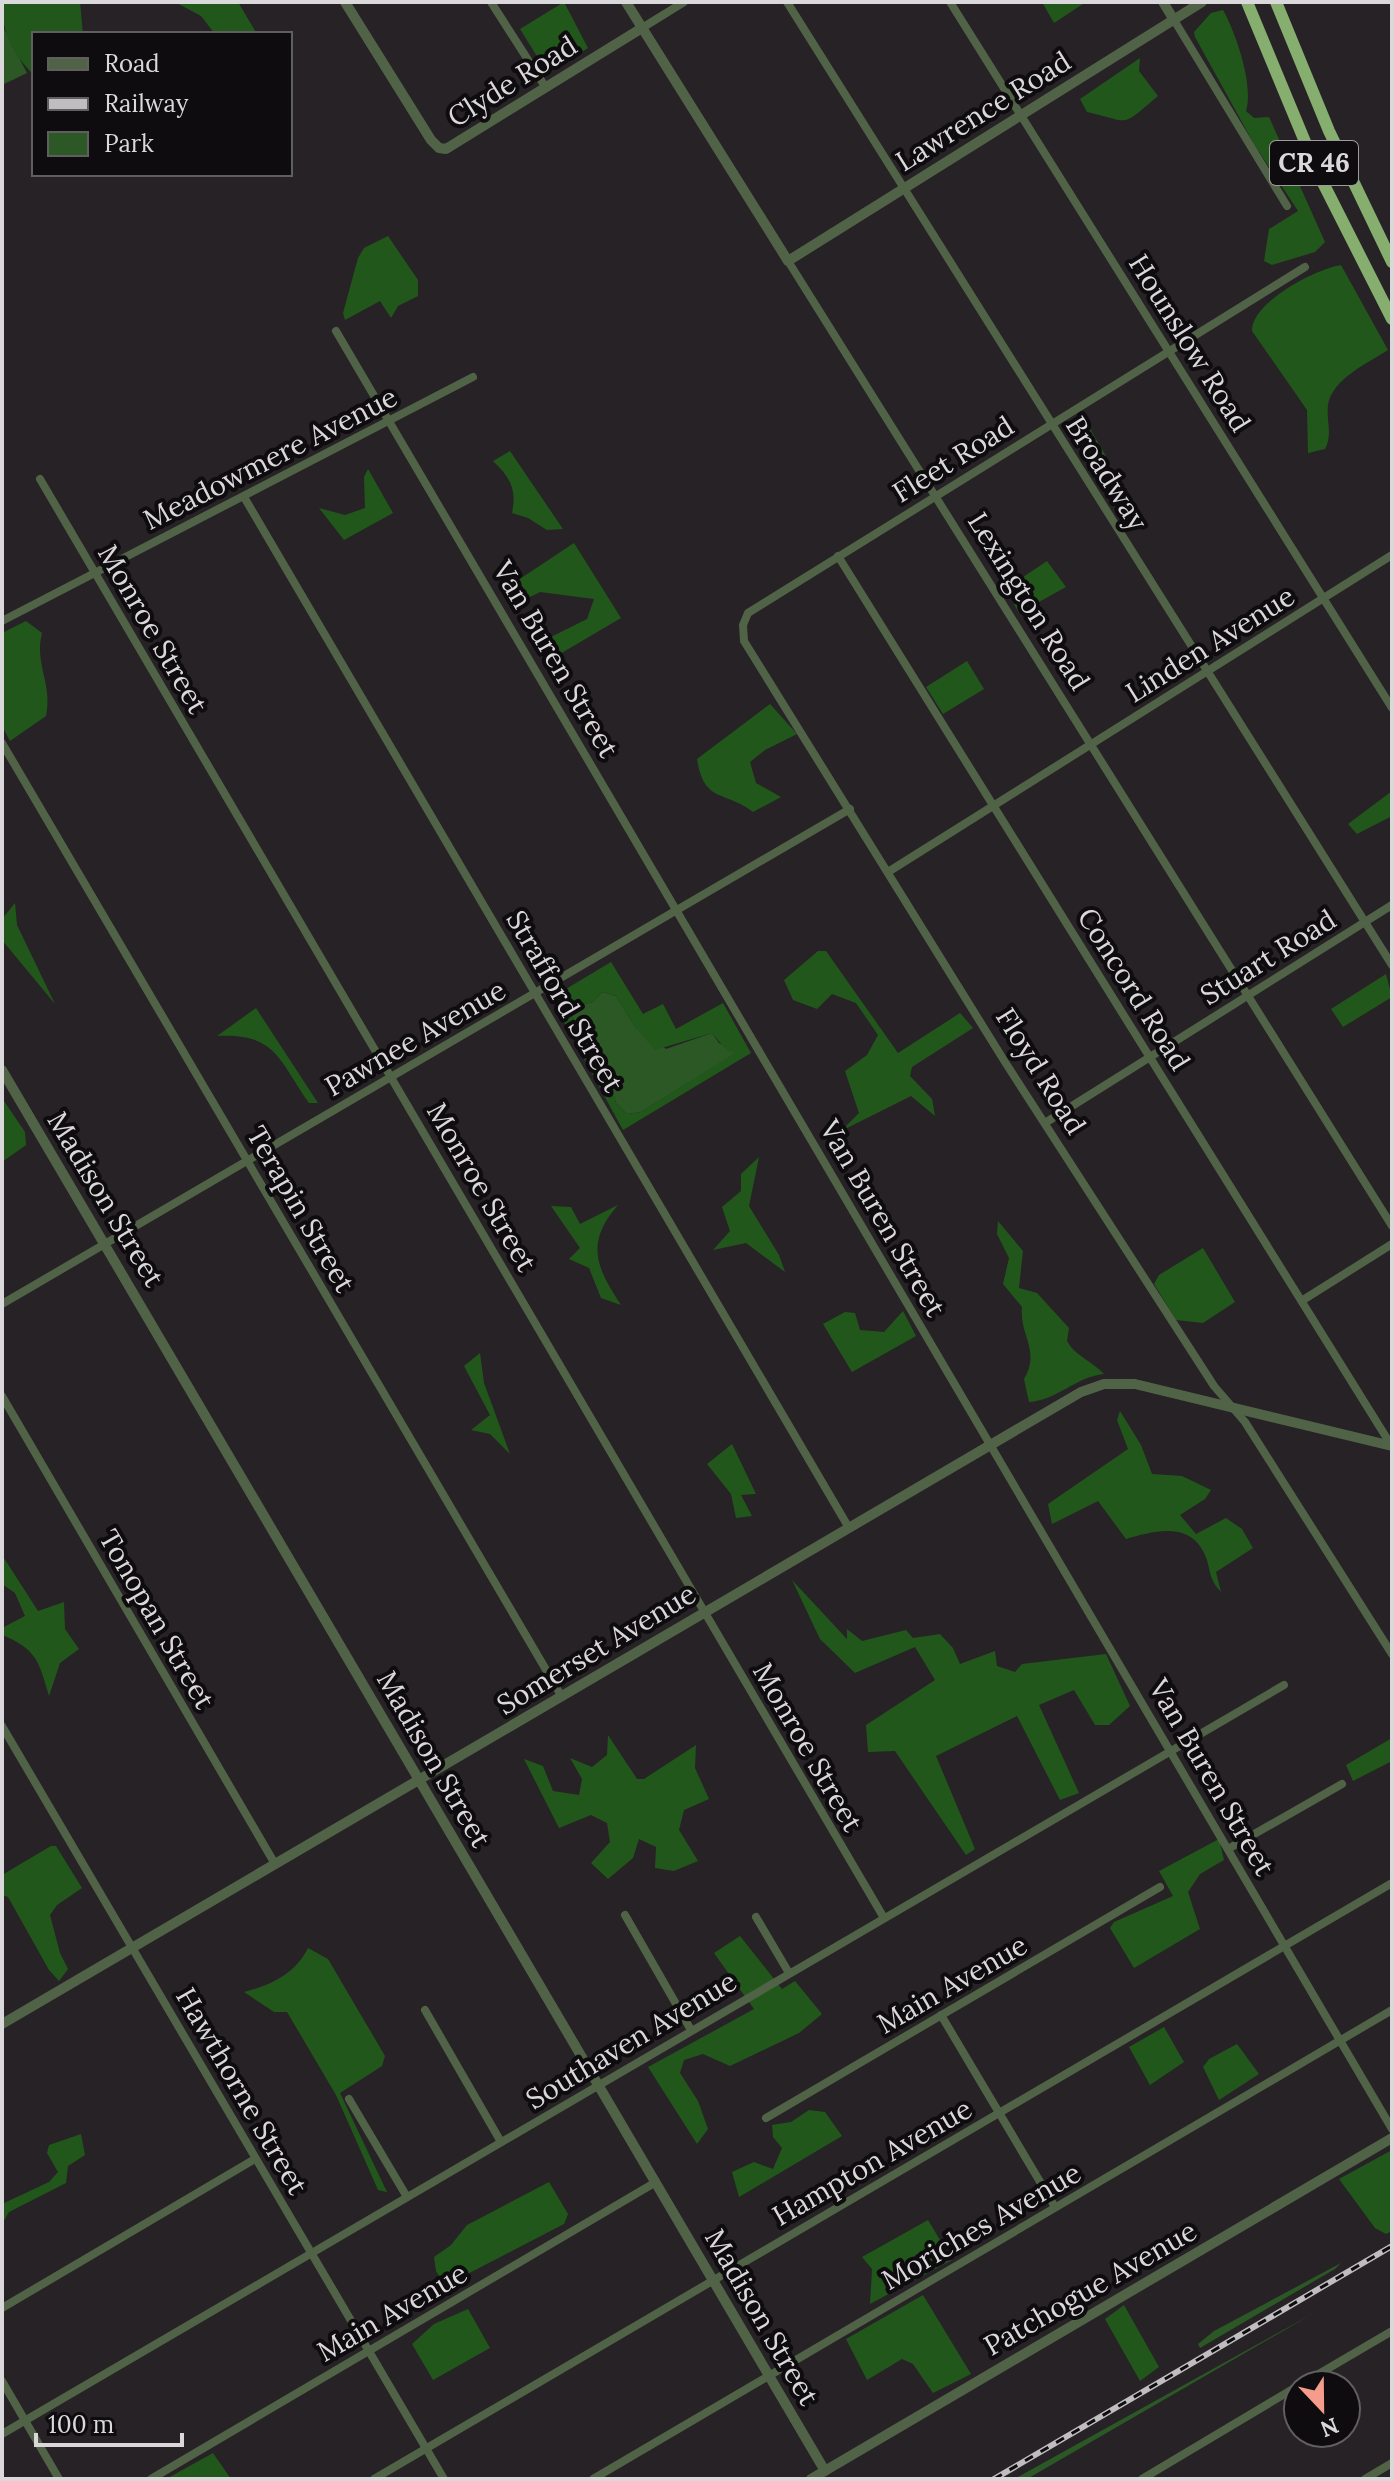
<svg xmlns="http://www.w3.org/2000/svg" width="1394" height="2481" viewBox="0 0 1394 2481" font-family="Lora,serif">
<rect width="100%" height="100%" fill="#262226"/>
<!-- green -->
<g fill="#2c5826">
<polygon points="2,25 27,73 2,85"/>
<polygon points="602,992 616,996 636,1028 666,1049 712,1033 719,1043 738,1052 641,1112 627,1114 616,1103 610,1080 570,1013 575,1006 593,1002"/>
<polygon points="1341,2263 1335,2269 1200,2348 1198,2344 1214,2331"/>
<polygon points="1314,2313 1027,2479 1014,2479"/>
</g>
<!-- forest -->
<g fill="#22571b" fill-rule="evenodd">
<path d="M2 2H80L83 34H34V75C12 53 2 34 2 2Z"/>
<polygon points="175,2 238,2 257,34 215,34 201,16"/>
<polygon points="564,2 588,48 554,70 543,66 520,29"/>
<polygon points="1042,2 1086,2 1054,23"/>
<path d="M1223 10C1236 33 1254 86 1246 111L1254 118 1269 117 1325 242 1315 252 1272 265 1264 261 1269 229 1298 211 1254 144 1195 37 1194 32 1211 13Z"/>
<path d="M1140 58 1139 71 1158 96C1119 129 1132 122 1087 112L1080 99Z"/>
<polygon points="388,236 418,280 418,296 398,306 391,318 380,301 345,320 343,313 358,258 364,248"/>
<path d="M1341 265 1388 350C1368 363 1332 379 1328 405 1326 421 1333 434 1325 449L1308 453 1307 410 1252 331C1251 303 1315 269 1341 265Z"/>
<path d="M1085 420 1106 456 1099 470C1084 463 1074 440 1070 423Z"/>
<path d="M510 451 563 529 547 530 528 518 512 513C517 489 510 477 493 461Z"/>
<polygon points="368,469 393,513 344,540 319,508 345,515 365,508 364,477"/>
<polygon points="574,543 621,618 548,661 545,650 551,637 587,619 594,599 540,592 512,606 506,588"/>
<polygon points="1047,561 1066,587 1019,613 1005,589"/>
<path d="M26 621 42 633C34 663 53 685 46 716L10 741 2 726V633Z"/>
<polygon points="967,661 984,689 943,714 926,687"/>
<path d="M770 704 797 734 765 750 750 762 756 783 781 797 753 812C725 790 704 804 697 759Z"/>
<polygon points="1392,791 1392,816 1357,834 1348,824"/>
<polygon points="15,903 17,925 55,1004 2,940 2,919"/>
<polygon points="818,951 826,951 898,1053 960,1013 973,1028 912,1067 910,1076 932,1099 935,1116 911,1096 841,1131 859,1113 845,1071 867,1055 878,1035 856,1003 832,994 817,1009 793,1000 784,980"/>
<path d="M611 962 643 1014 663 1004 676 1029 723 1003 751 1053 623 1130 555 1006 556 995ZM602 992 616 996 636 1028 655 1050 712 1033 728 1052H736L641 1112 627 1114 616 1103 610 1080 570 1013 575 1006 593 1002Z"/>
<polygon points="1386,974 1392,997 1343,1027 1331,1009"/>
<path d="M256 1008 318 1103H309C278 1059 276 1033 217 1036Z"/>
<polygon points="2,1098 25,1132 26,1145 2,1162"/>
<polygon points="759,1157 749,1206 779,1255 785,1272 746,1243 713,1250 730,1231 722,1207 741,1191 741,1174"/>
<path d="M618 1205C585 1243 596 1267 621 1305L601 1298 589 1268 569 1259 580 1248 551 1206 571 1207 580 1224Z"/>
<path d="M998 1221 1023 1251 1019 1288 1037 1293 1069 1328 1067 1341C1075 1356 1092 1361 1104 1374 1075 1377 1058 1400 1029 1402L1024 1379C1041 1351 1019 1335 1022 1307L1003 1284 1009 1258 997 1234Z"/>
<polygon points="1203,1248 1235,1302 1203,1323 1176,1320 1154,1284 1159,1275"/>
<polygon points="903,1311 916,1336 852,1372 823,1324 845,1312 855,1313 860,1330 884,1332"/>
<polygon points="480,1353 484,1383 510,1454 490,1434 471,1430 490,1415 464,1366"/>
<path d="M1120 1411 1141 1445 1152 1474 1182 1476 1211 1490 1205 1499 1180 1515 1196 1534 1226 1518 1242 1529 1253 1548 1216 1572 1221 1592C1206 1576 1212 1567 1203 1551 1187 1521 1151 1532 1126 1539L1098 1501 1052 1524 1048 1504 1128 1449 1117 1420Z"/>
<polygon points="732,1444 756,1494 741,1495 752,1516 736,1518 731,1494 707,1464"/>
<path d="M2 1555 38 1611 64 1602 65 1629 79 1649 60 1663 49 1696C39 1662 37 1649 2 1635V1628L25 1616 15 1593 2 1584Z"/>
<polygon points="792,1580 847,1639 847,1629 862,1641 906,1630 913,1638 940,1634 953,1648 960,1664 995,1651 997,1666 1015,1672 1022,1664 1106,1654 1130,1706 1109,1725 1095,1725 1074,1690 1039,1705 1079,1793 1060,1800 1017,1716 936,1756 975,1849 966,1855 895,1751 868,1752 866,1725 935,1680 915,1647 855,1673 820,1639"/>
<polygon points="608,1735 637,1779 644,1779 696,1745 695,1768 709,1799 684,1810 679,1830 698,1861 674,1871 655,1868 656,1847 639,1839 633,1858 608,1879 591,1863 610,1842 607,1823 591,1815 559,1828 524,1759 543,1766 553,1791 579,1795 582,1779 570,1758 592,1767 607,1755"/>
<polygon points="1392,1738 1392,1761 1353,1781 1346,1765"/>
<polygon points="1219,1839 1224,1860 1200,1874 1188,1892 1200,1929 1134,1968 1110,1928 1114,1922 1173,1896 1159,1871"/>
<polygon points="51,1846 56,1846 82,1888 57,1905 50,1915 60,1953 68,1969 59,1981 49,1970 8,1897 2,1895 2,1875"/>
<polygon points="740,1936 782,1989 795,1981 822,2014 799,2033 730,2066 703,2054 684,2060 680,2073 698,2101 708,2129 697,2144 648,2067 754,2009 714,1953"/>
<path d="M308 1948 328 1959 385 2056 382 2066 340 2093 387 2192 378 2190 336 2095 287 2012H274L244 1992C271 1985 295 1974 308 1948Z"/>
<polygon points="1164,2027 1184,2062 1150,2085 1129,2047"/>
<polygon points="1237,2044 1259,2074 1219,2100 1203,2067 1209,2059"/>
<polygon points="809,2110 825,2112 842,2136 739,2197 732,2172 754,2162 773,2169 782,2148 773,2137 772,2125 791,2122"/>
<polygon points="81,2134 85,2155 68,2166 66,2183 9,2212 2,2224 2,2204 49,2182 58,2172 47,2153 49,2145"/>
<polygon points="1392,2150 1392,2231 1386,2234 1375,2228 1339,2179"/>
<polygon points="549,2182 568,2214 564,2224 452,2282 443,2282 436,2271 434,2257 451,2245 467,2225"/>
<polygon points="928,2220 952,2260 870,2304 872,2269 862,2257"/>
<polygon points="923,2295 971,2374 933,2393 913,2364 902,2359 867,2380 846,2339"/>
<polygon points="1124,2305 1159,2367 1140,2381 1105,2319"/>
<polygon points="468,2309 490,2348 433,2380 412,2344 434,2324"/>
<polygon points="213,2453 231,2479 166,2479"/>
</g>
<g fill="none" stroke-linecap="round" stroke-linejoin="round">
<!-- minor -->
<g stroke="#516347" stroke-width="8">
<polyline points="491,2 546,88"/>
<polyline points="787,2 1392,965"/>
<polyline points="950,2 1392,708"/>
<polyline points="1174,20 1287,206"/>
<polyline points="642,28 684,2"/>
<polyline points="788,261 1392,1226"/>
<polyline points="1305,267 748,613 743,625 744,641 1005,1062 1214,1386 1245,1422 1392,1654"/>
<polyline points="336,331 1392,2129"/>
<polyline points="40,479 884,1918"/>
<polyline points="244,497 849,1528"/>
<polyline points="838,556 1391,1445"/>
<polyline points="2,621 473,377"/>
<polyline points="2,743 562,1697"/>
<polyline points="888,872 1392,555"/>
<polyline points="1045,1123 1392,905"/>
<polyline points="1303,1300 1392,1244"/>
<polyline points="2,1304 850,809"/>
<polyline points="2,1396 275,1864"/>
<polyline points="2,1726 444,2479"/>
<polyline points="1228,1849 1342,1784"/>
<polyline points="625,1915 691,2030"/>
<polyline points="756,1917 789,1973"/>
<polyline points="425,2010 501,2142"/>
<polyline points="941,2015 1055,2207"/>
<polyline points="349,2099 407,2197"/>
<polyline points="766,2118 1160,1887"/>
<polyline points="2,2308 255,2159"/>
<polyline points="2,2381 59,2479"/>
<polyline points="1300,2385 1392,2331"/>
<polyline points="2,2434 1284,1685"/>
<polyline points="151,2479 656,2182"/>
<polyline points="374,2479 1392,1883"/>
<polyline points="593,2479 1392,2010"/>
<polyline points="1142,2479 1298,2386"/>
<polyline points="1365,2479 1392,2463"/>
</g>
<!-- tertiary -->
<g stroke="#516347" stroke-width="10">
<polyline points="345,2 431,140 439,148 446,149 642,28"/>
<polyline points="626,2 788,261 1202,2"/>
<polyline points="1163,2 1174,20"/>
<polyline points="2,1070 825,2471"/>
<polyline points="2,2024 1081,1392 1104,1384 1135,1384 1392,1446"/>
<polyline points="811,2479 1392,2138"/>
</g>
<!-- trunk -->
<g stroke="#86ae6e" stroke-width="12">
<polyline points="1247,2 1318,173 1392,319"/>
<polyline points="1276,2 1329,131 1392,262"/>
</g>
<defs>
<polyline id="rail" points="994,2479 1392,2246"/>
</defs>
<!-- rail casing -->
<use href="#rail" stroke="#bfbdbf" stroke-width="6"/>
<!-- rail -->
<use href="#rail" stroke="#0e0c0e" stroke-width="3" stroke-dasharray="9" stroke-linecap="butt"/>
</g>
<g text-anchor="middle" stroke-width="8" stroke-linejoin="round" paint-order="stroke">
<!-- shield labels -->
<rect fill="#0e0c0e" stroke="#9d9b9d" stroke-width="2" x="1270" y="141" width="88" height="44" rx="6"/>
<g font-size="26" font-weight="bold" fill="#dad8da">
<text x="1314" y="172">CR 46</text>
</g>
<!-- street labels -->
<g font-size="28" fill="#dad8da" stroke="#0e0c0e">
<text transform="translate(512 81) rotate(-32)" y="10">Clyde Road</text>
<text transform="translate(983 111) rotate(-32)" y="10">Lawrence Road</text>
<text transform="translate(1190 343) rotate(58)" y="10">Hounslow Road</text>
<text transform="translate(270 458) rotate(-27)" y="10">Meadowmere Avenue</text>
<text transform="translate(953 459) rotate(-32)" y="10">Fleet Road</text>
<text transform="translate(1107 473) rotate(58)" y="10">Broadway</text>
<text transform="translate(1029 601) rotate(58)" y="10">Lexington Road</text>
<text transform="translate(153 629) rotate(60)" y="10">Monroe Street</text>
<text transform="translate(1210 644) rotate(-32)" y="10">Linden Avenue</text>
<text transform="translate(556 659) rotate(60)" y="10">Van Buren Street</text>
<text transform="translate(1268 957) rotate(-32)" y="10">Stuart Road</text>
<text transform="translate(1134 989) rotate(58)" y="10">Concord Road</text>
<text transform="translate(565 1001) rotate(60)" y="10">Strafford Street</text>
<text transform="translate(415 1038) rotate(-30)" y="10">Pawnee Avenue</text>
<text transform="translate(1041 1071) rotate(58)" y="10">Floyd Road</text>
<text transform="translate(482 1187) rotate(60)" y="10">Monroe Street</text>
<text transform="translate(106 1199) rotate(59)" y="10">Madison Street</text>
<text transform="translate(301 1209) rotate(60)" y="10">Terapin Street</text>
<text transform="translate(883 1218) rotate(60)" y="10">Van Buren Street</text>
<text transform="translate(157 1619) rotate(60)" y="10">Tonopan Street</text>
<text transform="translate(596 1649) rotate(-31)" y="10">Somerset Avenue</text>
<text transform="translate(808 1747) rotate(60)" y="10">Monroe Street</text>
<text transform="translate(434 1759) rotate(60)" y="10">Madison Street</text>
<text transform="translate(1212 1777) rotate(60)" y="10">Van Buren Street</text>
<text transform="translate(952 1984) rotate(-30)" y="10">Main Avenue</text>
<text transform="translate(631 2040) rotate(-31)" y="10">Southaven Avenue</text>
<text transform="translate(242 2091) rotate(60)" y="10">Hawthorne Street</text>
<text transform="translate(872 2162) rotate(-30)" y="10">Hampton Avenue</text>
<text transform="translate(981 2226) rotate(-30)" y="10">Moriches Avenue</text>
<text transform="translate(1090 2288) rotate(-30)" y="10">Patchogue Avenue</text>
<text transform="translate(392 2312) rotate(-30)" y="10">Main Avenue</text>
<text transform="translate(762 2317) rotate(60)" y="10">Madison Street</text>
</g>
</g>
<!-- border -->
<rect width="1394" height="2481" fill="none" stroke="#dad8da" stroke-width="8"/>
<!-- legend -->
<rect x="32" y="32" width="260" height="144" fill="#0e0c0e" stroke="#605e60" stroke-width="2"/>
<rect x="48" y="58" width="40" height="12" fill="#516347" stroke="#605e60" stroke-width="2"/>
<text x="104" y="72" font-size="24" fill="#dad8da">Road</text>
<rect x="48" y="98" width="40" height="12" fill="#bfbdbf" stroke="#605e60" stroke-width="2"/>
<text x="104" y="112" font-size="24" fill="#dad8da">Railway</text>
<rect x="48" y="132" width="40" height="24" fill="#2c5826" stroke="#605e60" stroke-width="2"/>
<text x="104" y="152" font-size="24" fill="#dad8da">Park</text>
<!-- north arrow -->
<g transform="translate(1322 2409) rotate(158)"><circle r="38" fill="#0e0c0e" stroke="#605e60" stroke-width="2"/>
<path d="M0-6L14 30L0 20L-14 30Z" fill="#f49d8c"/>
<text y="-12" font-size="22" font-weight="bold" text-anchor="middle" fill="#dad8da">N</text>
</g>
<!-- scale -->
<path d="M36 2433v12h146v-12" fill="none" stroke="#dad8da" stroke-width="4"/>
<text x="48" y="2433" font-size="24" fill="#dad8da" stroke="#0e0c0e" stroke-width="6" paint-order="stroke">100 m</text>
</svg>
